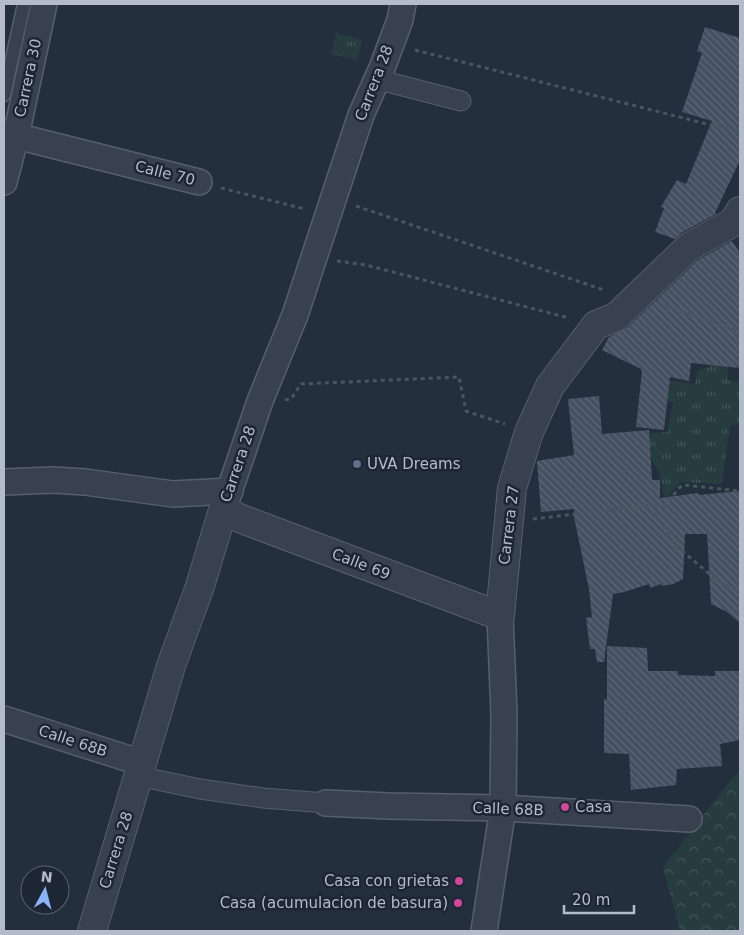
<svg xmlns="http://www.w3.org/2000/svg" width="744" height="935" viewBox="0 0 744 935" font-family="'DejaVu Sans',sans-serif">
<defs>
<pattern id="grass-tufts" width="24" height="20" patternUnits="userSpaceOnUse" patternTransform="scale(1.25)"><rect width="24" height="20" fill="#263c3f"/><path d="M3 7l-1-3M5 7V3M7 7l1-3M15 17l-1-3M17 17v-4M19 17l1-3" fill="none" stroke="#435659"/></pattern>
<pattern id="forest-crowns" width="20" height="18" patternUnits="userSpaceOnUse" patternTransform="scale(1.25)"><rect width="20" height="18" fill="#263c3f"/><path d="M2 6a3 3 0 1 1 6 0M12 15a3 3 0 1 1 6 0" fill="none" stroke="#435659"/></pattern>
<pattern id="building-back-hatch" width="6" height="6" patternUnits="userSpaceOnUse" patternTransform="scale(1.25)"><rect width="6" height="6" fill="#455162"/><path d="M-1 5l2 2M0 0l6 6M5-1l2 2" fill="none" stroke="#5d6877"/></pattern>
</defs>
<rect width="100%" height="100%" fill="#242f3e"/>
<!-- grass -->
<g fill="url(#grass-tufts)">
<polygon points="336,33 362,40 357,60 331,54"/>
<polygon points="711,337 728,343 728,380 740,382 740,425 730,425 722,484 680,482 665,500 659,473 638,434 667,432 673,403 643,395 651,379 695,384 698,370 710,367"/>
</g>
<!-- forest -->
<polygon fill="url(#forest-crowns)" points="740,771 740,931 680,931 663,867 731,780"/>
<!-- building -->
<g fill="url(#building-back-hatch)">
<polygon points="705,27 740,38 740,160 715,213 716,214 681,233 675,239 655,232 664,208 661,207 677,180 686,184 712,121 682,112 702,53 697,51"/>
<polygon points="732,241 740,253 740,368 691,363 689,381 670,377 664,430 636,427 642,371 641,371 641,369 602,350 609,337 627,328 698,260"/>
<polygon points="599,396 602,434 649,430 652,480 660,480 660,498 698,493 699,495 740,491 740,623 727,612 711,604 707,534 685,534 683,579 673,584 662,586 661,584 650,588 649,584 624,592 613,594 604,662 597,662 595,649 590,649 586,618 592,617 589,589 574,517 574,509 541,512 537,461 574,455 568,399"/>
<polygon points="607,646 647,648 648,671 678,671 678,675 715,676 715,671 740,671 740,740 720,744 722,766 677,769 676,785 631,790 629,754 604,753 604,699 607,700"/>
</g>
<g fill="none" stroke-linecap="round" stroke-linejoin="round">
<defs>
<polyline id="service" points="4,95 24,4"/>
<g id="pedestrian">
<polyline points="376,79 461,101"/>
<polyline points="138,776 200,789 263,798 326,803"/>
</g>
<g id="minor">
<polyline points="4,133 199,182"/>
<polyline points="4,182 16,136 44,4"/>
<polyline points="4,482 53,480 85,482 173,494 230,491"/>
<polyline points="223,510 260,401 295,315 361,115 382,68 400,20 403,4"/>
<polyline points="4,719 142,763"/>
<polyline points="326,803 388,806 503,808 689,819"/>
<polyline points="484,931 503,808 504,714 500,616"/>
</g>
<polyline id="tertiary" points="92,931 171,666 200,586 223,510 239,518 500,616 512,488 529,432 550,386 596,325 616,317 689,247 732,223 740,211"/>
</defs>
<!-- service casing -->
<use href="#service" stroke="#565f6c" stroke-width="15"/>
<!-- pedestrian casing -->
<use href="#pedestrian" stroke="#565f6c" stroke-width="21"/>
<!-- minor casing -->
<use href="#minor" stroke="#565f6c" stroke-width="28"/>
<!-- tertiary casing -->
<use href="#tertiary" stroke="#565f6c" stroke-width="30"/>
<!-- path -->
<g stroke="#44595c" stroke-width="3" stroke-dasharray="4 4" stroke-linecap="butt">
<polyline points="415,50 707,124 740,131"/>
<polyline points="221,188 305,209"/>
<polyline points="356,206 601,289 603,294"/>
<polyline points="337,261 366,265 569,318"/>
<polyline points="664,306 740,331"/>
<polyline points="285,400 291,399 301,384 459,377 466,411 505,424"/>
<polyline points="655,507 665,506 679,488 684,485 740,491"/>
<polyline points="533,519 654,505 658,517 676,546 718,581 740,593"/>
<polyline points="734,558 740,558"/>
</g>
<!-- service -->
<use href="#service" stroke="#38414e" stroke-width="12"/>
<!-- pedestrian -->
<use href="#pedestrian" stroke="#38414e" stroke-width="19"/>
<!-- minor -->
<use href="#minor" stroke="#38414e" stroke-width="25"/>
<!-- tertiary -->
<use href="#tertiary" stroke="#38414e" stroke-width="28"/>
</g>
<!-- markers -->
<circle fill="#5c6f8a" stroke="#1d2633" stroke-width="2" cx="357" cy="464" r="5"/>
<g fill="#d1479c" stroke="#1d2633" stroke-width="2">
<circle cx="565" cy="807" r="5"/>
<circle cx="459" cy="881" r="5"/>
<circle cx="458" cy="903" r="5"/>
</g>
<g text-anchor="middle" stroke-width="5" stroke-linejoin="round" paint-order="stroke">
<!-- street labels -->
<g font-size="15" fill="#b4bcc9" stroke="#1d2633">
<text transform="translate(28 78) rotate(-78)" y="5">Carrera 30</text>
<text transform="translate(374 83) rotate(-69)" y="5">Carrera 28</text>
<text transform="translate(165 173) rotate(14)" y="5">Calle 70</text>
<text transform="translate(238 464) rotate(-71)" y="5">Carrera 28</text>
<text transform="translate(509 525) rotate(-83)" y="5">Carrera 27</text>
<text transform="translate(361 564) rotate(21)" y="5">Calle 69</text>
<text transform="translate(73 741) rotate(18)" y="5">Calle 68B</text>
<text transform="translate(508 809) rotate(2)" y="5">Calle 68B</text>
<text transform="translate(116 850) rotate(-73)" y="5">Carrera 28</text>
</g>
<!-- poi labels -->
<g font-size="15" fill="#b4bcc9" stroke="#1d2633" text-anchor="start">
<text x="367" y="469">UVA Dreams</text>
<text x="575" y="812">Casa</text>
<text x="449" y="886" text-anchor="end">Casa con grietas</text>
<text x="448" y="908" text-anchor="end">Casa (acumulacion de basura)</text>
</g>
</g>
<!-- border -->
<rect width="744" height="935" fill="none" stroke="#b4bcc9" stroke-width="10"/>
<!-- north arrow -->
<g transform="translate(45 890) rotate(7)"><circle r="24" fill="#1d2633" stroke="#59626f"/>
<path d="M0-4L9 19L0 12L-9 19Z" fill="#8ab4f8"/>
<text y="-8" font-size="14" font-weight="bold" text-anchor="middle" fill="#b4bcc9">N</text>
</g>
<!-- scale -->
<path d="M564 905v8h70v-8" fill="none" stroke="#b4bcc9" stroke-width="2.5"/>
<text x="572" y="905" font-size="15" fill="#b4bcc9" stroke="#1d2633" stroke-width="4" paint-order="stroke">20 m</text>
</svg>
